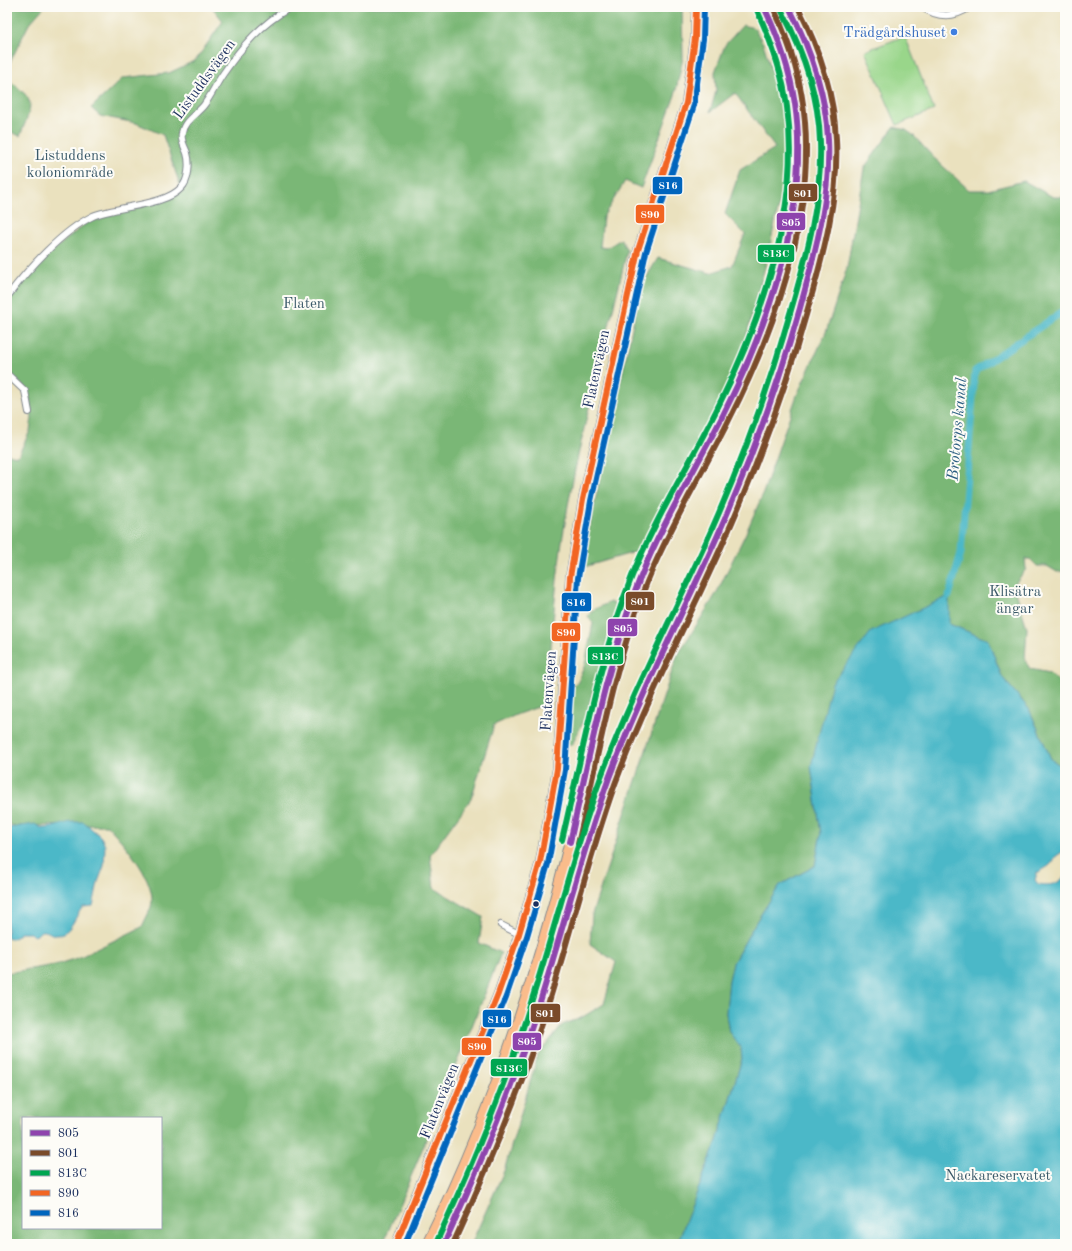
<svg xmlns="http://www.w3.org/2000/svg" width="1072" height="1251" viewBox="0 0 1072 1251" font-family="'Old Standard TT',serif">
<rect width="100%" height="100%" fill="#fdfcf7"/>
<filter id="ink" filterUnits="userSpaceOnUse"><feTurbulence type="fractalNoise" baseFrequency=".025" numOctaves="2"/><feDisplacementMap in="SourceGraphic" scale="8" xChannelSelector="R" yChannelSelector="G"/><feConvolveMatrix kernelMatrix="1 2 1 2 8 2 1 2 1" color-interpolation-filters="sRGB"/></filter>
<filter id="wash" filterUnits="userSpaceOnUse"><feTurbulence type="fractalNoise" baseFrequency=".012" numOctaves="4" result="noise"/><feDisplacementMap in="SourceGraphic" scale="16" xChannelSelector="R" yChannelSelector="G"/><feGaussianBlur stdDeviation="0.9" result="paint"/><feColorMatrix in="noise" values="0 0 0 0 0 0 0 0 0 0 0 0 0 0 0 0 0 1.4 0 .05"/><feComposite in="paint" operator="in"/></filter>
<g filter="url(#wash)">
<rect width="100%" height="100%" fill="#eae1be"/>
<!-- green -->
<polygon fill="#99d68a" stroke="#5a8274" points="905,36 934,110 897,125 865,51"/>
<!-- forest -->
<g fill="#7ab776" stroke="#4a736a" fill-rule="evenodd">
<polygon points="7,7 44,7 29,24 7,68"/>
<path d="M212 7H682L683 58 675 95 641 188 625 181 603 217 600 247 607 248 621 239 627 251C605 347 577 443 562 541 554 595 551 650 547 704L518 714 494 725 471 799 430 855 434 888 483 917 479 943 501 953 448 1087 383 1244H7V973L55 965 80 957 142 927C145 919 152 909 152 901 153 876 123 842 107 825L16 826 7 824V454L18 456 30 431 32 418 30 399 23 386 7 372V300L21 282 57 247 85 224 102 217 175 195 182 191 163 135 136 123 100 116 91 108 123 78 169 73 196 60 223 21ZM23 1118H161V1228H23Z"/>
<polygon points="743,25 754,28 763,43 783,106 789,161 765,267 738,367 642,550 584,567 585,548 641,286 658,258 710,273 732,266 745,234 725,214 740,170 775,148 735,93 710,112 716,91 715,72 725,45"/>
<path d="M7 79C37 101 33 103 20 136L7 130Z"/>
<polygon points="894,127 906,130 913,135 933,157 969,190 988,190 1024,181 1053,197 1065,197 1065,571 1057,572 1047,566 1037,566 1030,559 1025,559 1026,569 1014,585 1027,628 1025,660 1030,669 1050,673 1065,688 1065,769 1051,759 1029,709 1002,677 988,640 949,624 811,766 821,833 815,866 780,885 756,922 733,963 729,981 726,1013 729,1032 741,1048 742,1059 717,1141 677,1244 471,1244 504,1171 538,1055 562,1025 581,1018 604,1004 616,962 590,944 592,914 677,656 716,594 745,535 762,496 797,395 826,332 847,268 864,168"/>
<polygon points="610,602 617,605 587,714 572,745 568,745 566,717 570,689 578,682 585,664 593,623 588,616 593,610"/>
</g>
<!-- water -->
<g fill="#4cb8c8" stroke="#347493">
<path d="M949 596V624L988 640 1002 677 1029 709 1051 759 1065 769V850L1055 857C1053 866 1043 869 1037 873L1035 880 1038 884C1050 886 1057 885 1065 876V1244H677L717 1141 742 1059 741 1048 729 1032 726 1013 729 981 733 963 756 922 780 885 815 866 821 833 811 766 832 683 871 632Z"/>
<path d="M70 822H84L101 837 105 845 104 866 98 882 93 906 83 907C75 915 71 936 55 935 50 934 47 930 41 931L37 935 33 936 30 933H20L13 939 7 937V828L35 824C45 833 59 824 70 822Z"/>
</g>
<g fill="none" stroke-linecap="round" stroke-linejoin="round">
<!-- canal -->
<polyline stroke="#4cb8c8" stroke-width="7" points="949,596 961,553 975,371 1065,310"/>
</g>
</g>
<g filter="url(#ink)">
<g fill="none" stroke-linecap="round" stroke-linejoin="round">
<defs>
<g id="minor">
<path d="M922 7C938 18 954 18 970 7"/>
<path d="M7 297C28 269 62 231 93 216 116 206 165 206 181 188 189 181 190 163 187 153 185 147 180 140 182 133 184 120 196 115 204 105 211 96 216 84 223 74 242 46 261 24 291 7"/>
<polyline points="7,374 25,391 29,412"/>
<polyline points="501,925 519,934"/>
</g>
<polyline id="tertiary" points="396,1244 498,994 519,934 540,862 557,769 570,577 583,499 638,250 686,103 695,38 696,7"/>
<g id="motorway">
<path d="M428 1244C488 1122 533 993 566 861 587 778 599 693 628 612 653 541 692 478 725 411 754 352 776 289 789 225 804 150 798 76 764 7"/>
<path d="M444 1244C479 1169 512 1091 537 1012 562 936 580 859 607 784 637 699 680 620 717 537 751 461 780 382 802 301 816 249 830 194 828 139 825 93 811 47 789 7"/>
</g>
</defs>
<!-- minor casing -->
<use href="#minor" stroke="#82888e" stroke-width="8"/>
<!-- tertiary casing -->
<use href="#tertiary" stroke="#82888e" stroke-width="10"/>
<!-- motorway casing -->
<use href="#motorway" stroke="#82888e" stroke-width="14"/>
<!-- minor -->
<use href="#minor" stroke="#fff" stroke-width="6"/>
<!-- tertiary -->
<use href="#tertiary" stroke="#fff" stroke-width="8"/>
<!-- motorway -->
<use href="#motorway" stroke="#fabc8b" stroke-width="12"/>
<defs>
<g id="bus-1">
<path d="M570 842C590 754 606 665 639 581 662 523 695 470 723 415 769 324 810 206 795 104 790 70 779 38 764 7"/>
<path d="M444 1244C479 1168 511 1091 537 1011 562 934 581 854 609 778 640 695 681 617 717 537 750 463 778 386 800 308 815 253 831 196 828 139 826 93 810 48 789 7"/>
</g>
<g id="bus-2">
<path d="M578 844C598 756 613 666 647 582 670 526 702 474 729 420 774 332 813 222 805 122 802 82 790 43 773 7"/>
<path d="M453 1244C488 1168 520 1091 546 1011 570 936 588 859 615 784 646 701 687 623 723 543 757 467 786 388 808 308 824 253 839 196 836 139 834 93 819 48 798 7"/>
</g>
<g id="bus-3">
<path d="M562 840C583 752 598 661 632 576 655 519 688 467 716 411 761 322 801 208 787 107 783 73 771 41 757 10"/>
<path d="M437 1241C472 1165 504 1089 529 1009 554 932 573 853 601 777 632 693 674 614 711 531 743 459 770 385 791 310 807 255 822 199 820 142 819 96 803 51 782 11"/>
</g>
<polyline id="bus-4" points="396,1244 498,994 519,934 540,862 557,769 570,577 583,499 638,250 686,103 695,38 696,7"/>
<polyline id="bus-5" points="405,1244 506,997 527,936 548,864 565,770 578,578 591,501 646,252 694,105 703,39 704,7"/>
</defs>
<!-- bus-1 casing -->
<use href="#bus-1" stroke="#fdfcf7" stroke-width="9"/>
<!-- bus-2 casing -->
<use href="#bus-2" stroke="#fdfcf7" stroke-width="9"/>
<!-- bus-3 casing -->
<use href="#bus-3" stroke="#fdfcf7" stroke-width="9"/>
<!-- bus-4 casing -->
<use href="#bus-4" stroke="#fdfcf7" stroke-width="9"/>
<!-- bus-5 casing -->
<use href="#bus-5" stroke="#fdfcf7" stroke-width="9"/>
<!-- bus-1 -->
<use href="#bus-1" stroke="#8e44ad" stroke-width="6"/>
<!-- bus-2 -->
<use href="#bus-2" stroke="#7a4b2a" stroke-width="6"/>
<!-- bus-3 -->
<use href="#bus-3" stroke="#00a651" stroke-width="6"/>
<!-- bus-4 -->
<use href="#bus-4" stroke="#f26522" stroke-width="6"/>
<!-- bus-5 -->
<use href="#bus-5" stroke="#0065bd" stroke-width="6"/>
</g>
</g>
<!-- markers -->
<circle fill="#3f7fe0" stroke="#fdfcf7" stroke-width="1.5" cx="954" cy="32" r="4"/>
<circle fill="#1b2f5e" stroke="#fdfcf7" stroke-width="1.5" cx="536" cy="904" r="3.5"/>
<g text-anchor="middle" stroke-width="4" stroke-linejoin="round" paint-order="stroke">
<!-- shop labels -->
<g font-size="15" fill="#366cbe" stroke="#fdfcf7" text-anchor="end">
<text x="946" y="37">Trädgårdshuset</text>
</g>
<!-- street labels -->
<g font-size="15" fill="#1b2f5e" stroke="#fdfcf7">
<text transform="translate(204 79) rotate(-54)" y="5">Listuddsvägen</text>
<text transform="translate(596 369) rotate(-78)" y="5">Flatenvägen</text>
<text transform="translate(548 691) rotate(-86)" y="5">Flatenvägen</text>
<text transform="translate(439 1101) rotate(-68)" y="5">Flatenvägen</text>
</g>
<!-- park labels -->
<g font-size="15" fill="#3a5969" stroke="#fdfcf7">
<text x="70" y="160">Listuddens<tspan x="70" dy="17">koloniområde</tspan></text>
<text x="304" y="308">Flaten</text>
<text x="1015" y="596">Klisätra<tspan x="1015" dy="17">ängar</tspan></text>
<text x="998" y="1180">Nackareservatet</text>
</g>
<!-- water labels -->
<g font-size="16" font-style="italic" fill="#2c5f83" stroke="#fdfcf7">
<text transform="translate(956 429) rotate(-85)" y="6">Brotorps kanal</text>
</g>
</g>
<g stroke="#fdfcf7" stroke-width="1.5">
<rect x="652" y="176" width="31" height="19" rx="4" fill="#0065bd"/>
<rect x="788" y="183" width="30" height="19" rx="4" fill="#7a4b2a"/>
<rect x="635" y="204" width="30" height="20" rx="4" fill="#f26522"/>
<rect x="776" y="212" width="30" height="19" rx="4" fill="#8e44ad"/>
<rect x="757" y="244" width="38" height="19" rx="4" fill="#00a651"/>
<rect x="625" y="591" width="30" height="20" rx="4" fill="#7a4b2a"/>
<rect x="561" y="592" width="31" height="20" rx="4" fill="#0065bd"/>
<rect x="607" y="618" width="31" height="19" rx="4" fill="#8e44ad"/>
<rect x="551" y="622" width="30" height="20" rx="4" fill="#f26522"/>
<rect x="587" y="646" width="37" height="19" rx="4" fill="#00a651"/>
<rect x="530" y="1003" width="31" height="20" rx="4" fill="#7a4b2a"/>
<rect x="482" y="1009" width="30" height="19" rx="4" fill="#0065bd"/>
<rect x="512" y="1032" width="30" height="19" rx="4" fill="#8e44ad"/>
<rect x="461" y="1037" width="31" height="19" rx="4" fill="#f26522"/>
<rect x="490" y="1058" width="38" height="19" rx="4" fill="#00a651"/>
</g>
<g font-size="11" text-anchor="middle" font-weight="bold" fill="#fff">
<text x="668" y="189">816</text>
<text x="803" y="197">801</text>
<text x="650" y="218">890</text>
<text x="791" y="226">805</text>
<text x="776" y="257">813C</text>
<text x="640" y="605">801</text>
<text x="576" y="606">816</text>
<text x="623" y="632">805</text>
<text x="566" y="636">890</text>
<text x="605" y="660">813C</text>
<text x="545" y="1017">801</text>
<text x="497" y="1023">816</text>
<text x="527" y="1045">805</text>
<text x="477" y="1050">890</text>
<text x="509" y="1072">813C</text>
</g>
<!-- margin -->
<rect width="1072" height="1251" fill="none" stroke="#fdfcf7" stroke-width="24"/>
<!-- legend -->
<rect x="22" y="1117" width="140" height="112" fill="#fdfcf7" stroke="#a3aaba"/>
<rect x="30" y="1130" width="20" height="6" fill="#8e44ad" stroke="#a3aaba"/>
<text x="58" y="1137" font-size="12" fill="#1b2f5e">805</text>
<rect x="30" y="1150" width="20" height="6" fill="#7a4b2a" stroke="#a3aaba"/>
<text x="58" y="1157" font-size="12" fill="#1b2f5e">801</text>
<rect x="30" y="1170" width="20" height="6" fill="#00a651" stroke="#a3aaba"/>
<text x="58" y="1177" font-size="12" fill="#1b2f5e">813C</text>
<rect x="30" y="1190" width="20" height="6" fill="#f26522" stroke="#a3aaba"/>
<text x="58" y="1197" font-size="12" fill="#1b2f5e">890</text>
<rect x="30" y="1210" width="20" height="6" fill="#0065bd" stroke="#a3aaba"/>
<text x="58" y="1217" font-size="12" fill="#1b2f5e">816</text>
</svg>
